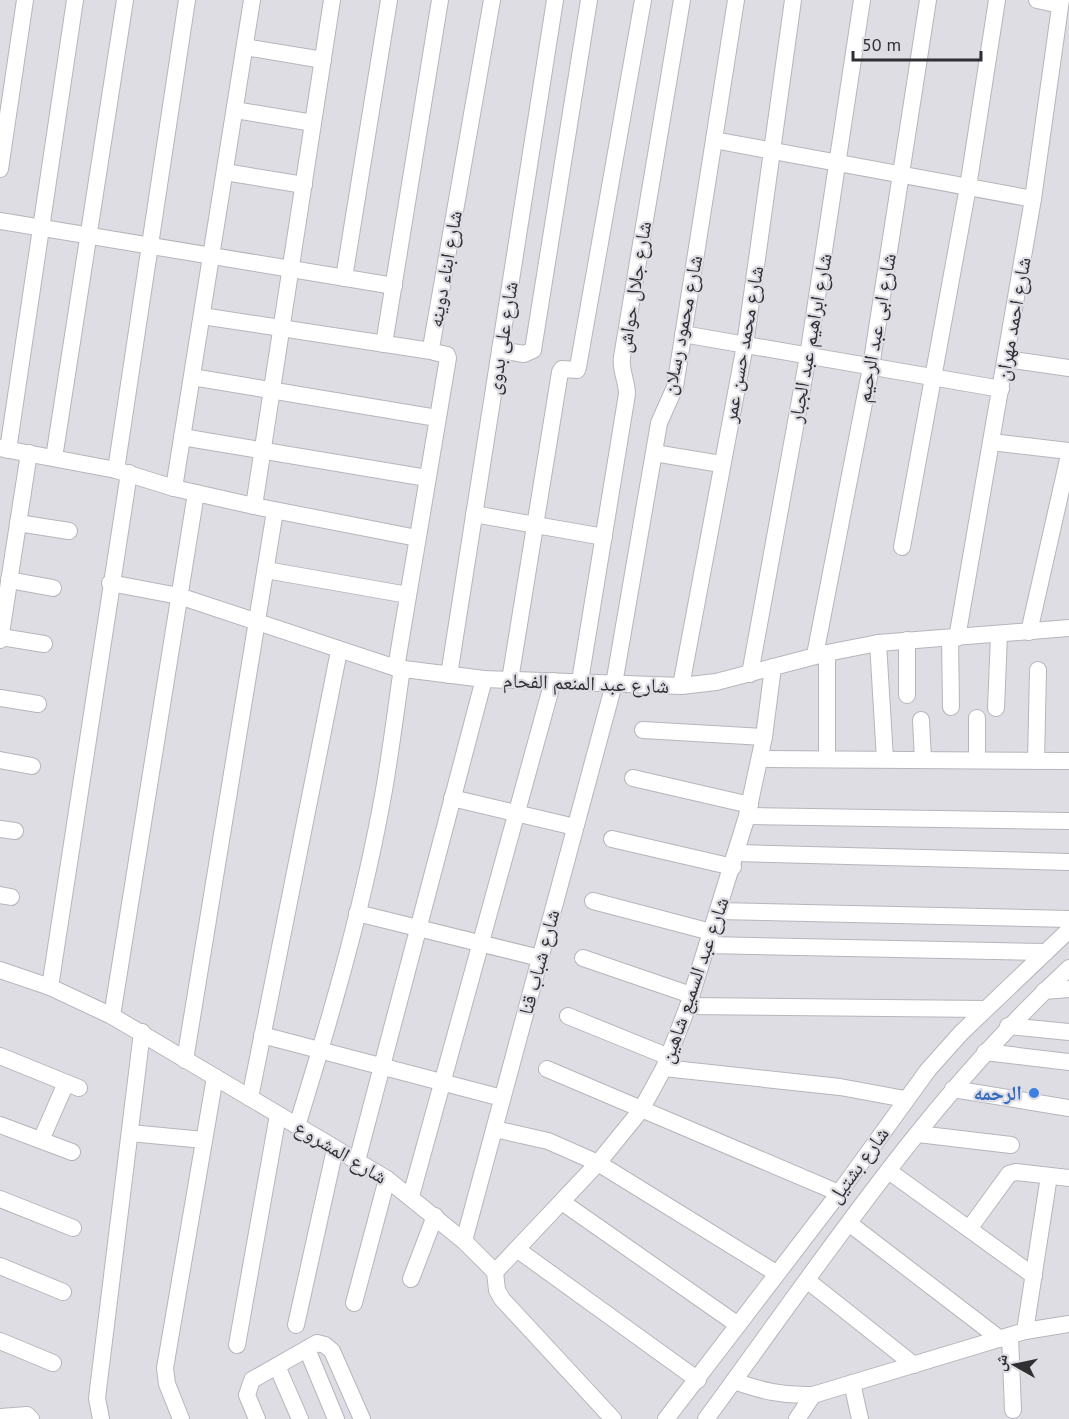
<svg xmlns="http://www.w3.org/2000/svg" width="1069" height="1419" viewBox="0 0 1069 1419" font-family="'PT Sans','Noto Naskh Arabic',sans-serif">
<rect width="100%" height="100%" fill="#dfdde4"/>
<g fill="none" stroke-linecap="round" stroke-linejoin="round">
<defs>
<g id="minor">
<polyline points="1037,0 1060,5"/>
<polyline points="245,47 323,60"/>
<polyline points="235,110 313,123"/>
<polyline points="714,140 1033,199"/>
<polyline points="0,169 25,0"/>
<polyline points="225,172 304,185"/>
<polyline points="0,221 394,286"/>
<polyline points="344,278 389,0"/>
<polyline points="202,316 431,351"/>
<polyline points="683,334 1001,389"/>
<polyline points="384,344 440,0"/>
<polyline points="500,350 524,354 533,350 589,0"/>
<polyline points="1007,359 1069,368"/>
<polyline points="192,377 437,418"/>
<polyline points="182,437 427,478"/>
<polyline points="991,442 1069,451"/>
<polyline points="0,448 116,470 174,488 254,506 417,538"/>
<polyline points="8,450 75,0"/>
<polyline points="654,453 721,464"/>
<polyline points="54,458 125,0"/>
<polyline points="116,470 187,0"/>
<polyline points="174,488 252,0"/>
<polyline points="254,506 332,0"/>
<polyline points="474,514 604,537"/>
<polyline points="18,523 69,531"/>
<polyline points="902,547 968,187 997,0"/>
<polyline points="266,570 408,595"/>
<polyline points="9,580 53,588"/>
<polyline points="110,583 179,596 396,668 484,679 681,686 716,682 827,653 878,643 1069,628"/>
<polyline points="1029,632 1069,455"/>
<polyline points="1,637 44,644"/>
<polyline points="950,638 951,707"/>
<polyline points="957,638 1033,199 1061,0"/>
<polyline points="0,640 29,453"/>
<polyline points="907,640 907,695"/>
<polyline points="878,643 885,759"/>
<polyline points="815,655 871,367 928,0"/>
<polyline points="396,668 448,358 447,355 434,352 431,348 492,0"/>
<polyline points="750,674 808,356 862,0"/>
<polyline points="449,675 555,0"/>
<polyline points="510,680 560,372 562,369 577,370 578,367 643,0"/>
<path d="M580 681 627 394C627 381 620 370 622 357L682 0"/>
<polyline points="681,686 745,345 793,0"/>
<polyline points="0,698 38,704"/>
<polyline points="996,708 999,635"/>
<polyline points="921,720 923,760"/>
<polyline points="643,730 764,737"/>
<polyline points="760,759 1069,761"/>
<polyline points="827,759 827,653"/>
<polyline points="0,760 32,766"/>
<polyline points="977,760 977,718"/>
<polyline points="1036,761 1038,670"/>
<polyline points="633,778 750,805"/>
<polyline points="452,798 575,827"/>
<polyline points="747,816 1069,821"/>
<polyline points="0,829 15,831"/>
<polyline points="612,839 733,867"/>
<polyline points="737,853 1069,862"/>
<polyline points="0,895 11,897"/>
<polyline points="593,901 711,932"/>
<polyline points="718,911 1069,919"/>
<polyline points="357,913 540,958"/>
<polyline points="707,945 1046,952"/>
<polyline points="583,958 691,995"/>
<polyline points="0,970 50,987 112,1016 387,1179 464,1241 495,1272 497,1290 502,1299 613,1419"/>
<polyline points="50,987 129,473"/>
<polyline points="1044,991 1069,989"/>
<polyline points="688,1006 985,1009"/>
<polyline points="112,1016 196,493"/>
<polyline points="568,1016 669,1057"/>
<polyline points="1008,1026 1069,1032"/>
<polyline points="262,1035 502,1098"/>
<polyline points="985,1052 1069,1062"/>
<polyline points="0,1056 79,1088"/>
<polyline points="185,1060 275,511"/>
<polyline points="664,1068 840,1087 905,1099"/>
<polyline points="547,1069 839,1193"/>
<polyline points="953,1089 1069,1108"/>
<polyline points="250,1098 339,651"/>
<polyline points="0,1125 72,1152"/>
<path d="M297 1126C331 1016 364 904 384 790 391 750 396 709 402 668"/>
<polyline points="495,1129 548,1141 598,1163 776,1273"/>
<polyline points="130,1133 204,1140"/>
<polyline points="918,1134 1011,1145"/>
<polyline points="41,1140 66,1083"/>
<polyline points="357,1161 484,679"/>
<polyline points="890,1172 1034,1276"/>
<polyline points="411,1196 553,681"/>
<polyline points="0,1199 73,1228"/>
<polyline points="562,1202 738,1325"/>
<polyline points="850,1224 1000,1339"/>
<polyline points="969,1229 1009,1174 1016,1172 1069,1178"/>
<polyline points="464,1241 614,684 659,423 675,387 736,0"/>
<polyline points="518,1250 698,1380"/>
<polyline points="0,1266 63,1292"/>
<polyline points="495,1272 598,1163 641,1110 664,1068 688,1006 747,816 764,737 773,667"/>
<polyline points="411,1279 435,1216"/>
<polyline points="808,1281 914,1365"/>
<polyline points="354,1303 387,1179"/>
<polyline points="296,1325 335,1149"/>
<polyline points="1025,1331 1049,1176"/>
<polyline points="1010,1336 1013,1410"/>
<polyline points="0,1341 53,1363"/>
<polyline points="237,1345 278,1115"/>
<polyline points="307,1349 336,1419"/>
<polyline points="277,1366 300,1419"/>
<path d="M734 1381C762 1391 784 1396 813 1395L1025 1331 1069 1324"/>
<polyline points="852,1383 860,1419"/>
<polyline points="0,1417 27,1415 31,1419"/>
<polyline points="101,1419 97,1398 142,1032"/>
<polyline points="181,1419 167,1384 165,1368 215,1077"/>
<polyline points="257,1419 247,1395 252,1380 317,1343 325,1345 332,1351 362,1419"/>
<polyline points="666,1419 839,1193 928,1070 961,1033 1069,930"/>
<path d="M706 1419C820 1264 928 1099 1069 968"/>
<polyline points="797,1419 813,1395"/>
</g>
</defs>
<!-- minor casing -->
<use href="#minor" stroke="#b6b5bc" stroke-width="18"/>
<!-- minor -->
<use href="#minor" stroke="#fff" stroke-width="16"/>
</g>
<!-- markers -->
<circle fill="#3f7fe0" stroke="#dfdde4" stroke-width="2" cx="1034" cy="1093" r="6"/>
<g text-anchor="middle" stroke-width="4.5" stroke-linejoin="round" paint-order="stroke">
<!-- street labels -->
<g font-size="20" fill="#302f32" stroke="#dfdde4">
<text transform="translate(445 269) rotate(-80)" y="7">شارع ابناء دوينه</text>
<text transform="translate(634 287) rotate(-81)" y="7">شارع جلال حواش</text>
<text transform="translate(1013 319) rotate(-80)" y="7">شارع احمد مهران</text>
<text transform="translate(682 325) rotate(-79)" y="7">شارع محمود رسلان</text>
<text transform="translate(876 328) rotate(-80)" y="7">شارع ابى عبد الرحيم</text>
<text transform="translate(502 338) rotate(-81)" y="7">شارع على بدوى</text>
<text transform="translate(810 338) rotate(-80)" y="7">شارع ابراهيم عبد الجبار</text>
<text transform="translate(743 344) rotate(-80)" y="7">شارع محمد حسن عمر</text>
<text transform="translate(586 683) rotate(2)" y="7">شارع عبد المنعم الفحام</text>
<text transform="translate(539 962) rotate(-75)" y="7">شارع شباب قنا</text>
<text transform="translate(694 980) rotate(-71)" y="7">شارع عبد السميع شاهين</text>
<text transform="translate(341 1152) rotate(31)" y="7">شارع المشروع</text>
<text transform="translate(858 1165) rotate(-54)" y="7">شارع بشتيل</text>
</g>
<!-- shop labels -->
<g font-size="20" font-weight="bold" fill="#366cbe" stroke="#dfdde4" text-anchor="end">
<text x="1022" y="1100">الرحمه</text>
</g>
</g>
<!-- north arrow -->
<g transform="translate(1015 1365) rotate(279)" stroke="#dfdde4" stroke-width="4.5" paint-order="stroke">
<path d="M0-4.5L10 22L0 15L-10 22Z" fill="#302f32"/>
<text y="-9" font-size="16" font-weight="bold" text-anchor="middle" fill="#302f32">ش</text>
</g>
<!-- scale -->
<path d="M853 51v9h128v-9" fill="none" stroke="#302f32" stroke-width="3"/>
<text x="862" y="51" font-size="18" fill="#302f32" stroke="#dfdde4" stroke-width="4.5" paint-order="stroke">50 m</text>
</svg>
